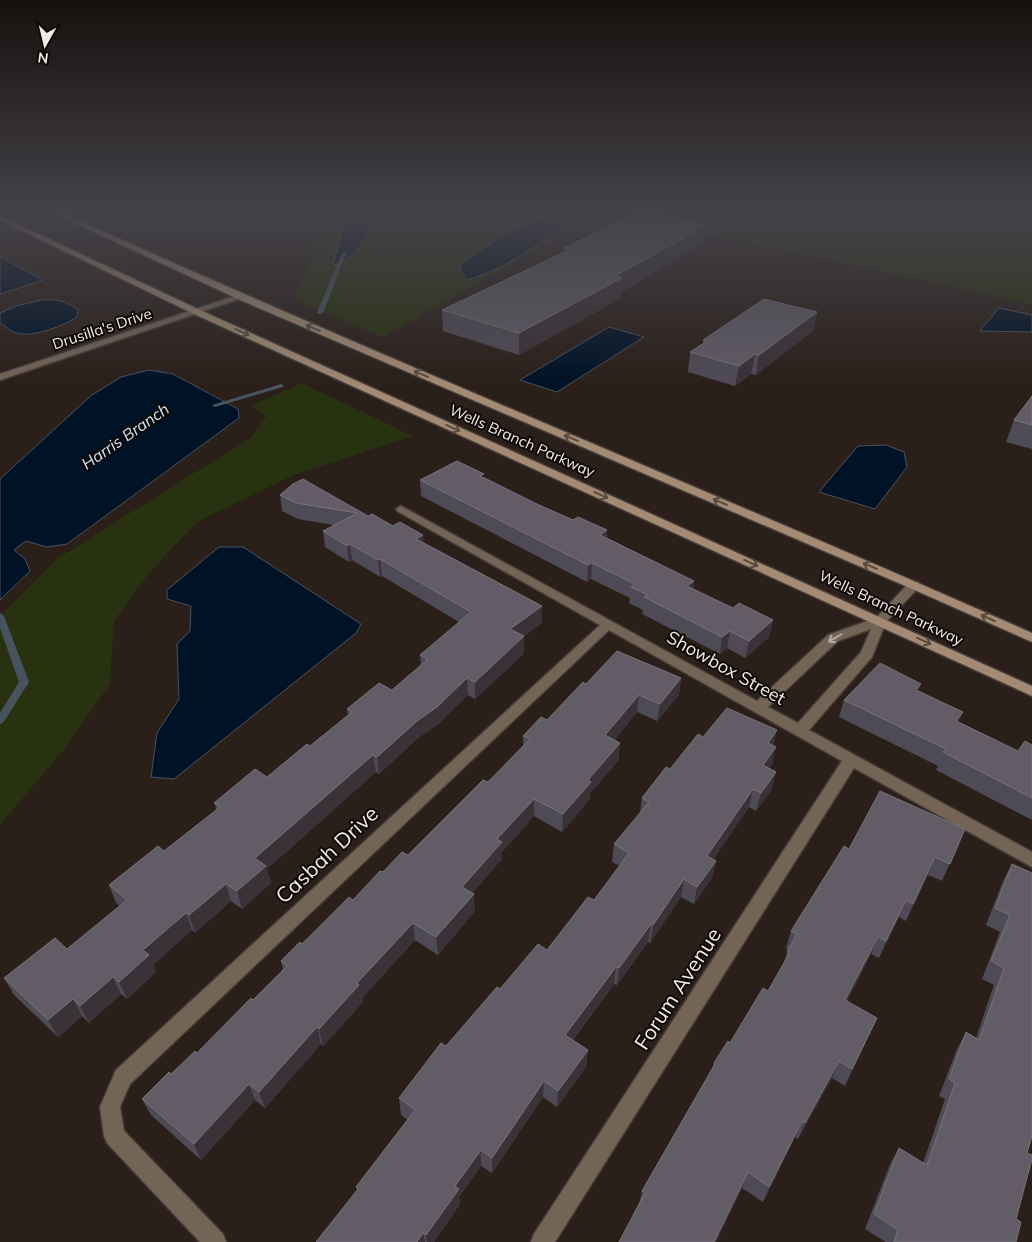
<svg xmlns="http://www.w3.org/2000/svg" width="1032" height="1242" viewBox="0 0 1032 1242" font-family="Mulish,sans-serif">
<rect width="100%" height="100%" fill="#2a1f19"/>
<!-- green -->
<g fill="#283110">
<polygon points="330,212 775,212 800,223 860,238 873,221 871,212 1032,212 1032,305 841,262 606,214 592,222 578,217 582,223 383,337 294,299 325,221"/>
<polygon points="302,383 413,436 291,476 197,522 150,572 114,621 110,684 62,752 0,825 0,616 58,558 250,438 266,417 251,405"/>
</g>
<!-- water -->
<g fill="#001226" stroke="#495360">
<path d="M347 212H380C369 232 357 260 333 265Z"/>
<path d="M550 215 564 216 574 222C543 241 501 272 466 280L459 266C482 248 522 219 550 215Z"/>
<polygon points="0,257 43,280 0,294"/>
<path d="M42 300C57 299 67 301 78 310L77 317C65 325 33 338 17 333 11 332 5 326 0 323V313L16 306Z"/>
<polygon points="999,308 1032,315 1032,332 980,331"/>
<polygon points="609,327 644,337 557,392 520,380"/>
<polygon points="149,370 173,374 238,409 239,418 67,544 47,547 26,541 14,550 25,559 30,571 0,600 0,479 92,395 121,377"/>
<polygon points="886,445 904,452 907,467 875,509 819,492 858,446"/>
<polygon points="219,547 243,547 361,624 356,633 174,779 151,777 157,733 179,699 177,644 190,631 191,606 167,599 167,590"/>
</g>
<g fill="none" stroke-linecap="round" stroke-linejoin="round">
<!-- stream -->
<g fill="#495360" fill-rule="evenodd">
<polygon points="344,252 346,253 323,313 318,314 317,313 342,253"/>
<polygon points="281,384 283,385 283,387 215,407 212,405"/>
<polygon points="0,613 4,616 29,682 3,723 0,724 0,713 19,682 0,628"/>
</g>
<defs>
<g id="street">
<polygon points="238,295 245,297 0,380 0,374"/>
<path d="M401 506 757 701 828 635 876 618 910 582H918L920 585 918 588 886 622 872 657 809 730 1032 852V867L854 768 555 1242H531L534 1234 842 761 609 630 130 1084 120 1107 124 1131 223 1234 226 1242H200L107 1143 104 1136 100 1107 116 1070 600 625 397 511 396 509ZM871 629 861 652 798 723 768 707 838 641Z"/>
</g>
<g id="secondary">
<path d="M51 212H60C382 358 709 490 1032 633V642L910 588 238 299Z"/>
<polygon points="0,216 200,310 1032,686 1032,696 194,314 0,220"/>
</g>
</defs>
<!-- street casing -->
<use href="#street" stroke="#463c36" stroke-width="3"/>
<!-- secondary casing -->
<use href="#secondary" stroke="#463c36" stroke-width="3"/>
<!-- street -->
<use href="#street" fill="#736456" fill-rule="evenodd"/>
<!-- secondary -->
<use href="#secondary" fill="#a28a74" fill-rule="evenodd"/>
</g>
<!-- wall -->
<g fill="#4f4b56">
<polygon points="707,225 704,243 621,292 621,298 519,355 443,331 442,310 564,252 564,248"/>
<polygon points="817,312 813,331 756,375 751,374 735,386 688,372 690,352 703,344 703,340"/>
<polygon points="1032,396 1032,449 1006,442 1014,420"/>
<polygon points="484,477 539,505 573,520 607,530 607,538 694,581 693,589 733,608 773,620 769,637 745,658 727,648 720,654 642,614 643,610 629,603 630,598 591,579 587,582 421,496 420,480"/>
<polygon points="293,484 368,516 393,526 542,606 542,623 524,636 524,653 475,699 468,695 438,724 418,738 379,774 376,772 267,869 271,883 242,909 231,901 195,933 192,930 153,965 156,972 127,999 121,994 89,1023 82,1016 58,1037 14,995 4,978 67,949 120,906 116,903 109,885 164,851 217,810 214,803 267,777 310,746 348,715 347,709 392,690 421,666 420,655 459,622 382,576 380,577 352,560 349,562 325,547 323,531 334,525 298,519 282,511 280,495"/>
<polygon points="681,678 679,695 657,721 637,712 614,740 619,760 590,793 590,799 562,832 534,816 502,852 502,859 472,893 475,911 438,955 415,940 362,998 363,1002 323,1046 321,1044 265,1108 255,1100 201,1160 151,1115 142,1099 197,1053 253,1000 283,970 281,961 353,900 383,872 408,855 488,782 523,747 523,736 547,720 586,684"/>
<polygon points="919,691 959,722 1018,751 1032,745 1032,820 936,770 938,766 839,717 844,700"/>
<polygon points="703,737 774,746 772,765 769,768 772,789 756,811 749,807 713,859 716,861 712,878 694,904 681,897 650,943 648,942 617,985 614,984 573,1040 588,1050 586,1067 557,1107 543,1097 492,1173 481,1166 459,1197 460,1204 434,1242 316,1242 357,1191 356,1187 408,1120 401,1115 399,1098 446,1046 500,989 547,950 594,900 620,866 612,862 614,844 640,813 642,798"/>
<polygon points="965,829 942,881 928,875 906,921 899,917 879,958 871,954 847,1001 877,1018 845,1086 832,1078 798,1139 795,1137 763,1202 742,1188 716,1242 619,1242 639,1204 642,1191 712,1069 714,1063 730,1043 768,991 783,964 788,950 786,948 791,931 849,849"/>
<polygon points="1012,864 1027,1153 1016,1219 1016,1242 886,1242 865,1229 890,1164 899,1148 923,1163 945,1099 939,1096 957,1049 966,1032 976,1038 994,985 982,979 1000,932 986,925 1003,881"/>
</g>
<!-- shaded-wall -->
<g fill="#393237">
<polygon points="707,225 704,243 621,292 621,298 519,355 519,333 615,276"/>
<polygon points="817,312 813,331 756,375 759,355"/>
<polygon points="755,354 751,374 735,386 739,366"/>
<polygon points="607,530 606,546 600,535"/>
<polygon points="423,535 424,551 416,539"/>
<polygon points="350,544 352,560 349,562 347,546"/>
<polygon points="380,559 382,576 380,577 378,560"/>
<polygon points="592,563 591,579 587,582 588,565"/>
<polygon points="694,581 692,597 687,586"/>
<polygon points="542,606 542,623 510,646 510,629"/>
<polygon points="773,620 769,637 745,658 749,641"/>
<polygon points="730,631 727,648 720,654 722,637"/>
<polygon points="524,636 524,653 475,699 475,682"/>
<polygon points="467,678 468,695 438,724 418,738 379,774 377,757"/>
<polygon points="681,678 679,695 657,721 660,704"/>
<polygon points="921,684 915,701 916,690"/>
<polygon points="639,695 637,712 603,752 605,735"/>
<polygon points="963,712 956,729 956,721"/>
<polygon points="777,730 773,748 768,743"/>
<polygon points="620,743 619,760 590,793 590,799 562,832 563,814 588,780"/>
<polygon points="776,747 772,765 759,783 763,765"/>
<polygon points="373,755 376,772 267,869 271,883 242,909 237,891 255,858"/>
<polygon points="776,772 772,789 756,811 761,793"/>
<polygon points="753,789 749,807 704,874 707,856"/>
<polygon points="534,799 534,816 502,852 502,859 463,904 462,887 497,839"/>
<polygon points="935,857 928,875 906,921 913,904"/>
<polygon points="716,861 712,878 694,904 697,887"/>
<polygon points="684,879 681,897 650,943 653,925"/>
<polygon points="226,884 231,901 195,933 189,915"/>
<polygon points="474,894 475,911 438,955 436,937"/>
<polygon points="906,900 899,917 879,958 886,941"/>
<polygon points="186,913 192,930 153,965 156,972 127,999 119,982 143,950"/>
<polygon points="413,923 415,940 362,998 363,1002 323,1046 319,1029 357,983"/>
<polygon points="651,924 648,942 617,985 619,968"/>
<polygon points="878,937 871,954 838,1017 845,1000"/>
<polygon points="616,967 614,984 564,1051 565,1035"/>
<polygon points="113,977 121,994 89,1023 80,1006"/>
<polygon points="73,999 82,1016 58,1037 48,1020"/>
<polygon points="877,1018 845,1086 852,1069"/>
<polygon points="317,1027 321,1044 265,1108 259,1092"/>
<polygon points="588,1050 586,1067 557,1107 558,1091"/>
<polygon points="839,1061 832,1078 798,1139 805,1123"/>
<polygon points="544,1081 543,1097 492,1173 492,1158"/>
<polygon points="249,1084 255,1100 201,1160 194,1144"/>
<polygon points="802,1121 795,1137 763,1202 769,1187"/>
<polygon points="481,1150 481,1166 459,1197 460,1204 434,1242 427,1242 426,1235 455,1186"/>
<polygon points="748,1172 742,1188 716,1242 714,1242"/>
<polygon points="423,1233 425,1242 417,1242"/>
</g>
<!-- building -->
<g fill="#615c66" stroke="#78737a">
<polygon points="639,212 648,212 707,225 615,276 622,278 519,333 442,310 571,249 564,248"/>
<polygon points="764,299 817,312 759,355 755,354 739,366 690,352 707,341 703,340"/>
<polygon points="1032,396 1032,425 1014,420"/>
<polygon points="457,461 484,474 480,476 539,505 573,520 578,517 607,530 600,535 694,581 687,586 733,608 739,603 773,620 749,641 730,631 722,637 644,597 648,595 631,587 635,584 592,563 588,565 420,480"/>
<polygon points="303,479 368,516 372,514 393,526 400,522 423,535 416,539 542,606 510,629 524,636 475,682 467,678 437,707 417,721 377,757 373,755 255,858 266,866 237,891 226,884 189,915 186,913 143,950 149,955 119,982 113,977 80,1006 73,999 48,1020 4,978 55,938 67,949 127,900 109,885 158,846 164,851 220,807 214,803 255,769 267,777 307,744 310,746 352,712 347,709 379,683 392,690 428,659 420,655 471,612 380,559 378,560 350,544 347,546 323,531 357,513 296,503 280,495 293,484"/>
<polygon points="617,651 681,678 660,704 639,695 605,735 620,743 588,780 591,782 563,814 534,799 497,839 502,842 462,887 474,894 436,937 413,923 357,983 359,985 319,1029 317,1027 259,1092 249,1084 194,1144 142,1099 169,1072 171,1074 195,1051 197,1053 251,998 253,1000 287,966 281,961 300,942 302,944 349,897 353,900 380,871 383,872 402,852 408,855 483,780 488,782 530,739 523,736 541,717 547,720 583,682 586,684"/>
<polygon points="880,663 921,684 916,690 963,712 956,721 1018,751 1025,741 1032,745 1032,798 943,752 946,749 844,700"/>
<polygon points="727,708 777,730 768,743 776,747 763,765 776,772 761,793 753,789 707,856 716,861 697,887 684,879 653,925 651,924 619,968 616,967 565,1035 588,1050 558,1091 544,1081 492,1158 481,1150 455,1186 459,1189 426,1235 423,1233 417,1242 316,1242 358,1189 356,1187 415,1110 399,1098 441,1043 446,1046 497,987 500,989 538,944 547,950 588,897 594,900 629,853 614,844 649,802 642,798 666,767 670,769 698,734 703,737"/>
<polygon points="880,791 965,829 950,864 935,857 913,904 906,900 886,941 878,937 845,1000 877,1018 852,1069 839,1061 805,1123 802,1121 769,1187 748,1172 714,1242 619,1242 645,1193 642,1191 715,1064 714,1063 728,1041 730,1043 763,988 768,991 789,954 787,952 797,934 791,931 844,846 849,849"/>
<polygon points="1012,864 1032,873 1032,1136 1027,1153 1032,1155 1032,1159 1016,1219 1021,1222 1016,1242 894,1242 898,1230 874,1214 899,1148 927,1165 955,1083 949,1079 966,1032 979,1040 1004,968 991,961 1010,915 995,908"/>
</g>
<!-- one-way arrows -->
<defs><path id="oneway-shaft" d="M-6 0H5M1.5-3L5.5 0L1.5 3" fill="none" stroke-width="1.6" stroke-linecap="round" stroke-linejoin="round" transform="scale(1.25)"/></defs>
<g stroke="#584a3e">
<use href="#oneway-shaft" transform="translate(313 328) rotate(-157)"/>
<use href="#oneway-shaft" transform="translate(242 332) rotate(24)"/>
<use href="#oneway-shaft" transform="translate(421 374) rotate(-157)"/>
<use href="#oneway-shaft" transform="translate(453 428) rotate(24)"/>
<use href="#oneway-shaft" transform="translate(571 438) rotate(-157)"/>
<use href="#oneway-shaft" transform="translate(601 495) rotate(24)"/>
<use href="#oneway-shaft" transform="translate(720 502) rotate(-157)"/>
<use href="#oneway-shaft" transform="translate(751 563) rotate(24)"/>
<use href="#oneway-shaft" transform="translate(870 566) rotate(-157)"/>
<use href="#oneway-shaft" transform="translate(988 618) rotate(-156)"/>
<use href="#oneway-shaft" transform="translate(924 641) rotate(25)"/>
</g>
<use stroke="#b9aea6" href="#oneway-shaft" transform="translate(835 638) rotate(150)"/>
<!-- sky -->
<linearGradient id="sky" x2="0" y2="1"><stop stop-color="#17110e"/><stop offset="0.55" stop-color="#444249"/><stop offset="1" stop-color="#444249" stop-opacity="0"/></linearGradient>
<rect width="1032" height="386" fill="url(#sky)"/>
<g text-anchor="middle" stroke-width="4" stroke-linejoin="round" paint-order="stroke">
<!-- far-street labels -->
<g font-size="15" fill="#f3ebe7" stroke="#0f0a08">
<text transform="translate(102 329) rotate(-18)" y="5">Drusilla's Drive</text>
<text transform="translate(522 441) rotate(24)" y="5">Wells Branch Parkway</text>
<text transform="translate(891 608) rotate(25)" y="5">Wells Branch Parkway</text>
</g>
<!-- far-water labels -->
<g font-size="16" font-style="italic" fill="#d0e6fb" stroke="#0f0a08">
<text transform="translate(125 436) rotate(-35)" y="6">Harris Branch</text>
</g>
<!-- street labels -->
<g font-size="18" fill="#f3ebe7" stroke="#0f0a08">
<text transform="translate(726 668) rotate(29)" y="6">Showbox Street</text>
</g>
<!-- near-street labels -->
<g font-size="21" fill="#f3ebe7" stroke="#0f0a08">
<text transform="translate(327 855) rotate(-43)" y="7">Casbah Drive</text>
<text transform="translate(678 989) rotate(-57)" y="7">Forum Avenue</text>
</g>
</g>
<!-- north arrow -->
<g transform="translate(45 45) rotate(188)" stroke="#0f0a08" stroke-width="4" paint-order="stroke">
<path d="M0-4L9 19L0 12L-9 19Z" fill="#f3ebe7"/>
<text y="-8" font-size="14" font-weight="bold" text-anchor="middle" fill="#f3ebe7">N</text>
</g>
</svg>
